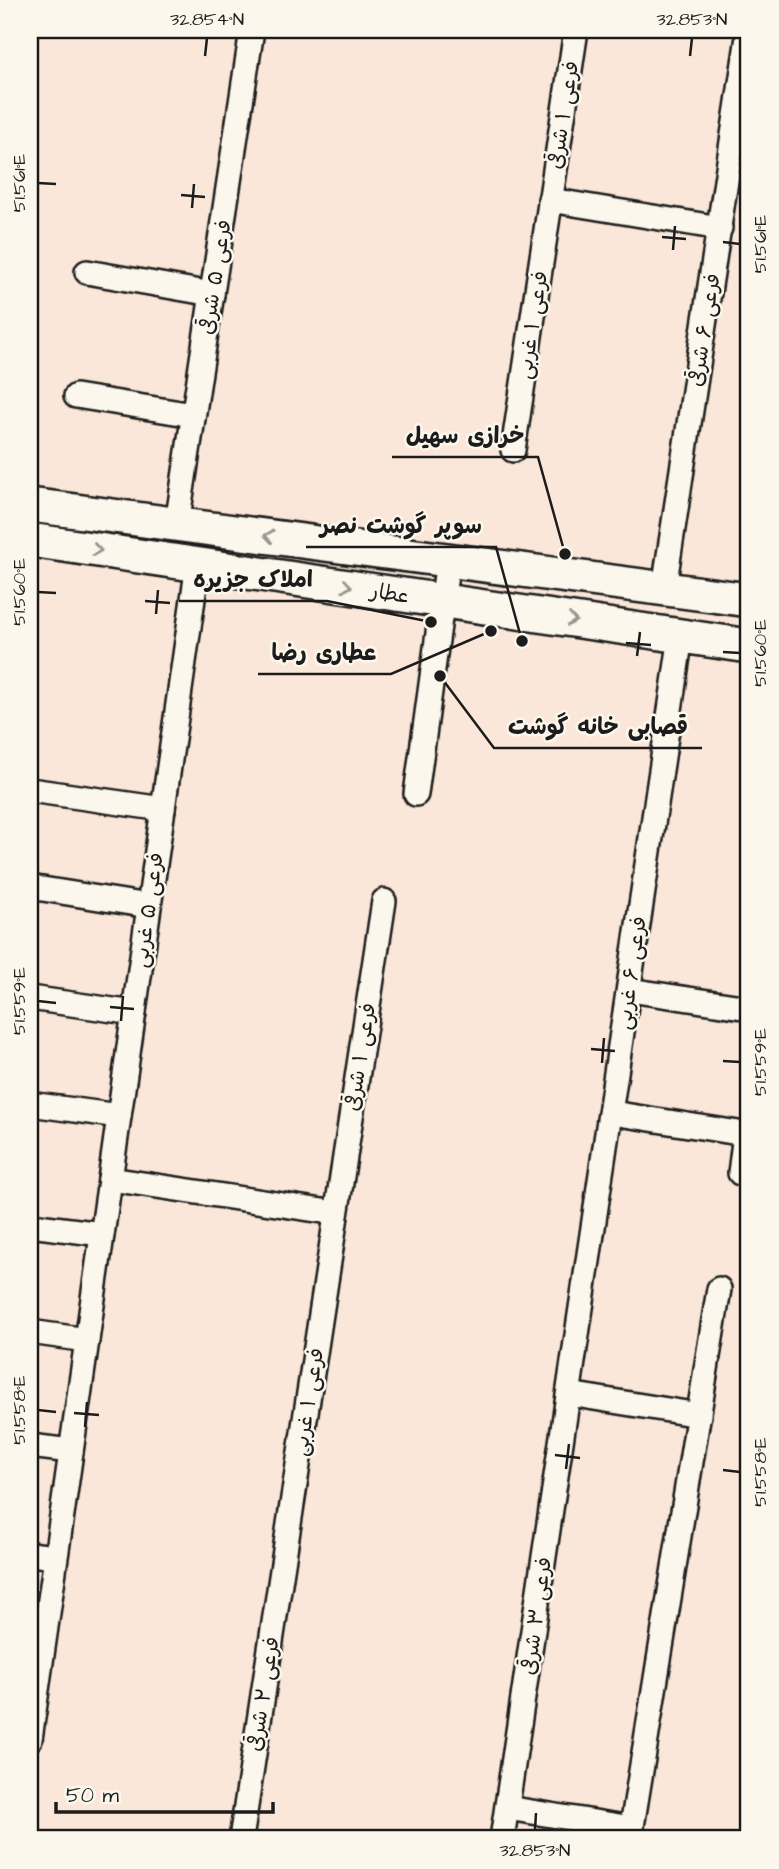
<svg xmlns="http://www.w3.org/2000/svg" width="779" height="1869" viewBox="0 0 779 1869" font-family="'Architects Daughter','Playpen Sans Arabic',sans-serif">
<rect width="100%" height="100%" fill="#fbe7da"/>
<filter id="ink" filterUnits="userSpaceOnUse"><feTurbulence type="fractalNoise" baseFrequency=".0143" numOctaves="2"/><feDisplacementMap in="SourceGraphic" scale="14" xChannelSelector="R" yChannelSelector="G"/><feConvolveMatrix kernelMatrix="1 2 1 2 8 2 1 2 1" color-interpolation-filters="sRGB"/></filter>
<g filter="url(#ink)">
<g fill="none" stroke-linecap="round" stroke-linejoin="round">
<defs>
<g id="street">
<polyline points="550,200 720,228"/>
<polyline points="87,272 212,294"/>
<polyline points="76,396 193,415"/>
<polyline points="513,450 576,30"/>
<polyline points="177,524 252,30"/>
<polyline points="664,588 749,30"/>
<polyline points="30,790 163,809"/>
<polyline points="416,794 448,560"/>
<polyline points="30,887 149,906"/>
<polyline points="629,990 749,1008"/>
<polyline points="30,998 134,1013"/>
<polyline points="30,1104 119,1116"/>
<polyline points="612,1113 745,1134 740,1173"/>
<polyline points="110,1179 336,1213"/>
<polyline points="30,1225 102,1234"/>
<polyline points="30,1332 87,1340"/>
<polyline points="569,1394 699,1415"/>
<polyline points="30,1446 71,1451"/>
<polyline points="30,1554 55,1557"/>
<polyline points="30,1739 198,564"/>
<polyline points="507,1808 632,1828"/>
<polyline points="241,1839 384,901"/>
<polyline points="502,1839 681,636"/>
<polyline points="630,1839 719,1289"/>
</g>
<g id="secondary">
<polyline points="30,505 749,600"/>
<polyline points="30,540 749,646"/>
</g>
</defs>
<!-- street casing -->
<use href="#street" stroke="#1c1c1c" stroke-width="28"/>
<!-- secondary casing -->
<use href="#secondary" stroke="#1c1c1c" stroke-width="38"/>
<!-- street -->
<use href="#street" stroke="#fbf7ec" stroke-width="23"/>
<!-- secondary -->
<use href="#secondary" stroke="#fbf7ec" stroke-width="33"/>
</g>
<!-- one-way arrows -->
<defs><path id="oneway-chevron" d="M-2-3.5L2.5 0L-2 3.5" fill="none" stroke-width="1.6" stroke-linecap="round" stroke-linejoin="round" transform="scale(1.75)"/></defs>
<g stroke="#97948e">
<use href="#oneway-chevron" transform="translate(269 536) rotate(-172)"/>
<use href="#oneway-chevron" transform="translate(97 550) rotate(8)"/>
<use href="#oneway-chevron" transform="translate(347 586) rotate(9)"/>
<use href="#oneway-chevron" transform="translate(572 620) rotate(9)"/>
</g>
</g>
<!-- ticks -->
<path fill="none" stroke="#1c1c1c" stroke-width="2.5" d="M205 56 207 38M690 56 692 38M38 183 56 184M181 195 205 197M192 208 194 184M662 237 686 239M723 242 740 244M673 250 675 226M38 592 56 593M145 601 170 603M156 614 158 590M626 643 651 645M723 652 740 653M637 656 640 632M38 1001 56 1003M110 1007 134 1009M121 1021 123 996M591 1049 615 1051M723 1061 740 1062M602 1063 604 1038M38 1410 56 1412M74 1413 99 1415M85 1427 87 1402M555 1455 580 1458M566 1469 569 1444M723 1470 740 1472M535 1830 536 1813"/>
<g text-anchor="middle" stroke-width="5" stroke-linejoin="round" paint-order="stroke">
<!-- street labels -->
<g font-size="21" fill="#1c1c1c" stroke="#fbf7ec">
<text transform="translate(563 115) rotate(-81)" y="7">فرعی ۱ شرقی</text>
<text transform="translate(215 277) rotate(-81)" y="7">فرعی ۵ شرقی</text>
<text transform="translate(532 325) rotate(-81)" y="7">فرعی ۱ غربی</text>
<text transform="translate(704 330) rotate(-81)" y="7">فرعی ۶ شرقی</text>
<text transform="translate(390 593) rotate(9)" y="7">عطار</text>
<text transform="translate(148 910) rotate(-82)" y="7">فرعی ۵ غربی</text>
<text transform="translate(631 973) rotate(-82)" y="7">فرعی ۶ غربی</text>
<text transform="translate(360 1057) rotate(-81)" y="7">فرعی ۱ شرقی</text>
<text transform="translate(308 1402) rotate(-81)" y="7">فرعی ۱ غربی</text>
<text transform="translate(536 1616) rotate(-82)" y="7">فرعی ۳ شرقی</text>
<text transform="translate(263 1694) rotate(-81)" y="7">فرعی ۲ شرقی</text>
</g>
</g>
<!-- callouts -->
<path fill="none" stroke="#1c1c1c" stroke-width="2.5" d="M565 554L538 457H392M522 641L496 547H306M431 622L327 601H179M491 631L391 674H258M440 676L494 748H702"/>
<g fill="#1c1c1c" stroke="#fbf7ec" stroke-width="2.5">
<circle cx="565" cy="554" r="7"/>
<circle cx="522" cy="641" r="7"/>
<circle cx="431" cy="622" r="7"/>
<circle cx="491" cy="631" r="7"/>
<circle cx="440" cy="676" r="7"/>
</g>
<g font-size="23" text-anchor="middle" font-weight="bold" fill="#1c1c1c" stroke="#fbf7ec" stroke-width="5" stroke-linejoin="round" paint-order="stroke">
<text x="465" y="443">خرازی سهیل</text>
<text x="401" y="533">سوپر گوشت نصر</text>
<text x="253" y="587">املاک جزیره</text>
<text x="324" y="660">عطاری رضا</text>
<text x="598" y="734">قصابی خانه گوشت</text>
</g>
<!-- margin -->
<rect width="779" height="1869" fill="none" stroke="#fbf7ec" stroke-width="77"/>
<!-- scale -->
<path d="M56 1802v10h217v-10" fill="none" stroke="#1c1c1c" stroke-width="3.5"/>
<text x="66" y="1802" font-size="21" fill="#1c1c1c" stroke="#fbf7ec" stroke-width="5" paint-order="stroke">50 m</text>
<rect x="38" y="38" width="702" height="1792" fill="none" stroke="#1c1c1c" stroke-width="2.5"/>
<g font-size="18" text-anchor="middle" fill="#1c1c1c">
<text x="207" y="25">32.854°N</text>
<text x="692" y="25">32.853°N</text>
<text transform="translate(19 183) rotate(-90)" y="6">51.561°E</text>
<text transform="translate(760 244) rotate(-90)" y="6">51.561°E</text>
<text transform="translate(19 592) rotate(-90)" y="6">51.560°E</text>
<text transform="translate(760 653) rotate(-90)" y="6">51.560°E</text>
<text transform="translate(19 1001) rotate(-90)" y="6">51.559°E</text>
<text transform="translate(760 1062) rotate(-90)" y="6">51.559°E</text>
<text transform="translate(19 1410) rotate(-90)" y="6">51.558°E</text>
<text transform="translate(760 1472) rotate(-90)" y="6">51.558°E</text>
<text x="535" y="1856">32.853°N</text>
</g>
</svg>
